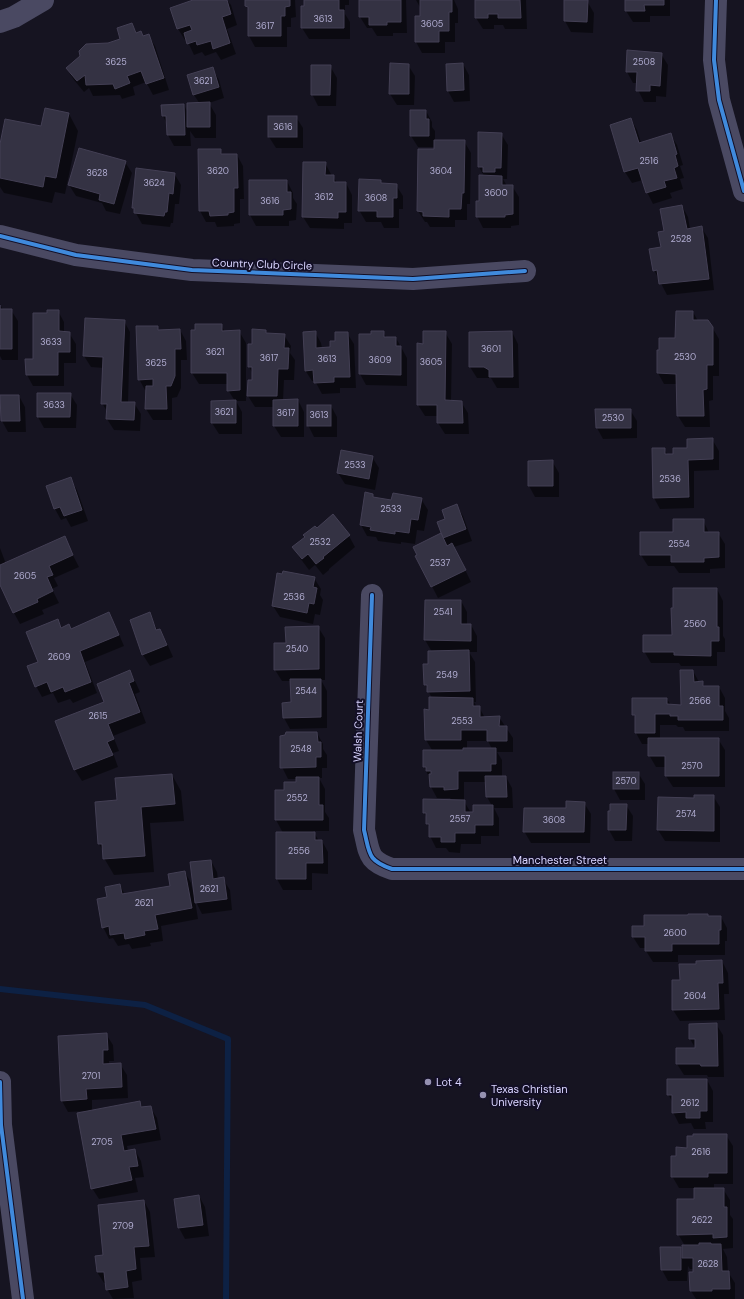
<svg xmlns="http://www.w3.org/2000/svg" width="744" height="1299" viewBox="0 0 744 1299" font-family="'DM Sans',sans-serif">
<rect width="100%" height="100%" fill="#161421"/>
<!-- shadow -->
<g fill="#0007" fill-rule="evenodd">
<polygon points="196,0 227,0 231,5 237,25 227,29 236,54 221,60 216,52 205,56 202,52 194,55 187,40 185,40 178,29 171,8"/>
<polygon points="246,0 295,0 296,17 291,18 291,27 287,27 287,47 255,47 249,36 249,10 246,6"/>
<polygon points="305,0 349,0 349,5 345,5 345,14 350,22 350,39 309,39 302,28"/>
<polygon points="360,0 406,0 407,33 393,33 393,36 377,36 372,28 367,28 360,17"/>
<polygon points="416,0 454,0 458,9 458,23 455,23 455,42 445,42 445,53 422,53 416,42 421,17 421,9"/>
<polygon points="476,0 526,0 527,29 505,29 503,25 494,25 494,29 483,29 476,18"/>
<polygon points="626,0 670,0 670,16 650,16 650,22 633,22 626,11"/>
<polygon points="565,1 587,1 594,13 593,33 571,32 565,21"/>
<polygon points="132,24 137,33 143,37 148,35 155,46 169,90 153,95 146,82 133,87 135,95 122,99 120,95 93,96 89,88 84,92 74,80 67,69 108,44 121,39"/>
<polygon points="661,54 668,65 666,97 656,96 656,102 644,102 638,90 638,83 633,83 627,72"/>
<polygon points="463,64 469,75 470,101 454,102 448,91"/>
<polygon points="408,65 415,76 414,105 397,105 390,94"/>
<polygon points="330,66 337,78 336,106 318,106 312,94"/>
<polygon points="212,68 219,80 224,98 209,103 216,115 216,138 195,138 190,131 191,146 174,146 168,135 167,124 163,116 184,105 188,113 200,104 194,95"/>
<polygon points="426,111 432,122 432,127 435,131 435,141 464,141 471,153 470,204 467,204 467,220 455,220 455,227 430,227 427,222 425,222 418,211 435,147 418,147 411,136"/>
<polygon points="69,114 78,131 65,194 55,192 52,203 4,193 0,187 0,149"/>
<polygon points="269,117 296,117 303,128 303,148 276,148 269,137"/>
<polygon points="631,119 637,130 641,143 670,134 677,145 683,165 680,166 684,178 680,179 683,189 670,193 672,198 653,204 647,192 643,180 632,183 625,172 611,125"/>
<polygon points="501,134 508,145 507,179 503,179 507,186 512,186 519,197 519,225 511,226 511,228 483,228 477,216 484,176 479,167"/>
<polygon points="199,150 220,150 223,155 237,155 243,166 244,199 240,199 240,223 234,224 234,226 217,227 215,222 206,222 200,211"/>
<polygon points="125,162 132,173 120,214 106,211 102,203 76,196 69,185"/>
<polygon points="325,163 332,176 333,176 337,183 346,183 352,195 352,223 344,223 344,229 310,228 303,217"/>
<polygon points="174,173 181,185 179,204 175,204 173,223 171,223 170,227 142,224 133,208"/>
<polygon points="287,181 293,193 293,198 297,204 296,220 289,221 289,226 256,226 250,215"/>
<polygon points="380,181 382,184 396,185 403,196 403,209 399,209 399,228 384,228 381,222 366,222 359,210"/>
<polygon points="682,206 688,217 690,229 701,227 708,238 714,290 667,295 654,270 666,232"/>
<polygon points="0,304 3,310 11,310 18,321 18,360 2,360 0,356"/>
<polygon points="58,311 64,322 64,333 69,333 76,344 76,363 64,363 64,386 33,386 27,375 26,360 34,360 48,314"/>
<polygon points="693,312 698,321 712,327 719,339 719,376 713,376 713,400 709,401 710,427 685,427 678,416 678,384 664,384 658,373"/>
<polygon points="86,319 124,321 130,332 128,403 134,403 141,414 140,431 114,430 107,419 108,413 102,403 104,368 91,367 84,356"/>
<polygon points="221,325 225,332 239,331 246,343 246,401 236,401 242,412 242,434 219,434 212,423 212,402 235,401 228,390 228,384 199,384 192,373"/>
<polygon points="157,327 159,331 180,330 186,341 187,360 181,360 181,388 177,397 172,398 172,420 153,420 146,409 146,390 145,390 139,379"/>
<polygon points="265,331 268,334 284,335 291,346 290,353 295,360 294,380 284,380 283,400 298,400 304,412 304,437 281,437 274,426 274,407 255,407 248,396 253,381 253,374 249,367 253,345"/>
<polygon points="315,332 321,343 322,348 331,348 336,341 347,333 354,344 356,388 340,388 340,393 322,394 315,381 312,381 305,370"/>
<polygon points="383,332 387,338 396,338 407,358 407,386 366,385 360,374 360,335 372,335"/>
<polygon points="445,332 452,344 451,401 461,402 468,413 469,434 445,434 438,423 438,416 425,416 418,405 424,345"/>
<polygon points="512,332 518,344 519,388 497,388 491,378 477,378 470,367"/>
<polygon points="70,394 77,405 76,428 44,428 38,417"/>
<polygon points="19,396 25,407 26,432 8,432 2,421"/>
<polygon points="331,406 337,417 337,437 314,437 308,425"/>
<polygon points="630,410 637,421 637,438 603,439 597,428"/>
<polygon points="712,439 719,451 719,470 694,471 694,508 660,509 654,498 653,449 664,449 668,455 674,455"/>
<polygon points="372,457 379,468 375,490 345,484 338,473"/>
<polygon points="552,461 559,473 559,497 535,497 529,486"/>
<polygon points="70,478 77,490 88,521 71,527 66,518 61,520 55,509"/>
<polygon points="372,495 374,498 392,501 421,499 428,510 424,531 417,530 415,544 401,542 401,544 378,541 376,537 367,536 361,525"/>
<polygon points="456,505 463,516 472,541 454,547 471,582 438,598 417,557 440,534 445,538 438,522 446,519"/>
<polygon points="703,520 709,533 718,533 725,544 725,568 710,569 710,573 679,573 674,566 648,566 641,555 674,533"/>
<polygon points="317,529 349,536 355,547 329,569 329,570 323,575 315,565 309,570 300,558 294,547"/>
<polygon points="64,538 79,567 54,578 58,586 52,589 59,603 42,610 44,614 20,624 14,613 0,583 0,567 3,565 2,564 0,565 0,548 6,564"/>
<polygon points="314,578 321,589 320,595 323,600 320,615 315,614 313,624 280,617 273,606"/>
<polygon points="717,589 723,601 723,636 725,639 725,652 717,652 717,666 681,666 679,663 651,663 644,651 673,636"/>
<path d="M461 601 467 612V625H471L477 636V652H469L475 662 476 702H474L477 707H479L485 718 499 717 513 738V752H497L502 760V777H506L512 788 513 808H494L499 818V836H481V844H461L460 853 449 852 446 848H436L430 836V828L427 824V819L424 813V800L452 801 450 798H437L431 787 430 779 424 767V751L432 750 426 740 425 710 430 711 432 698 425 685 432 652 425 640ZM467 741H488L492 749 467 750ZM464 782H487V797L492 806 471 813 464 801Z"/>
<polygon points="109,614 115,625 124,646 85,662 97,693 73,703 70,699 58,703 53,693 42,697 36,686 39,663 58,621 62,628 71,630"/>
<polygon points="149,614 158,631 160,630 166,641 173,657 150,666 143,655"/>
<polygon points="318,627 325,638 325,680 321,680 327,691 327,728 290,729 284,718 292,703 291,681 282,681 275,670 287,644"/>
<polygon points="693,671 699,682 702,682 705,687 719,687 725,698 725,711 729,718 729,731 685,731 683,727 678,727 676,725 660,725 660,739 718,739 725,750 725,787 673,787 666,776 666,767 656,767 649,755 649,744 642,744 636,733 636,719 634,715 667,699 671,705 682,706"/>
<polygon points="130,672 136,683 140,692 135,694 146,723 113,736 119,751 113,753 118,767 82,781 75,770 56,721 105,703"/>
<polygon points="317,733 323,744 323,749 327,755 327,768 322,768 322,778 319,778 325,789 325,812 329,818 329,831 313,831 319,841 322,841 328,852 328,874 312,873 312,890 283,890 277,879 277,833 283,833 276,820 276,791 285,791 297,783 297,779 288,779 282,767"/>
<polygon points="638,773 645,784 645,800 620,800 614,789"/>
<polygon points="172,775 181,791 184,821 150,823 154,872 114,875 104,858 104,852 99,844 96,803 118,801"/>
<polygon points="713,796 720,807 720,842 665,841 658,830 695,799"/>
<polygon points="584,803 591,814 590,843 531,843 524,831 567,809"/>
<polygon points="626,805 633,816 632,841 615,841 609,830"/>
<polygon points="211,861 217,872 218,879 223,879 230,890 232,910 202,914 195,900 198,919 161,926 163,941 150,943 151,946 132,949 129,944 118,946 113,938 109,939 103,927 108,898 120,885 125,895 171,887 185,872 191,883 193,892 195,892"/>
<polygon points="708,917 721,917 727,928 727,941 725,941 725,955 678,955 678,962 653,962 646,951 646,948 640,948 633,937 646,927"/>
<polygon points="722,961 728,973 729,994 724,994 725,1020 680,1021 673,1010 681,981 697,965"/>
<polygon points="716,1024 723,1035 724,1077 708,1077 707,1075 684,1075 677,1064 677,1049 696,1049 690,1039"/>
<polygon points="106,1034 113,1045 114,1061 109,1061 109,1065 120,1064 127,1075 128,1098 92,1100 92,1111 139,1102 143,1108 150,1107 157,1118 161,1140 127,1146 128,1151 135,1150 141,1161 144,1177 135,1178 138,1192 99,1199 92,1188 87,1111 68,1112 62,1101"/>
<polygon points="707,1080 713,1091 713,1122 705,1122 706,1129 694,1129 691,1123 679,1124 673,1112 673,1103 668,1094"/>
<polygon points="726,1135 733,1146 733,1184 714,1184 714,1189 723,1189 730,1200 730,1215 733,1219 733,1248 723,1249 727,1257 728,1272 735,1283 735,1299 696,1299 691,1291 694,1269 690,1269 688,1266 687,1281 668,1281 662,1270 661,1248 683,1248 685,1246 678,1234 695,1200 695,1188 679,1188 672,1176 677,1157 688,1149"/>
<polygon points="199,1196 205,1207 209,1236 185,1239 179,1228"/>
<polygon points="144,1201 150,1212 155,1257 140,1258 142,1280 132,1282 134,1298 113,1299 107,1289 106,1283 104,1283 97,1272 96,1257 104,1256"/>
</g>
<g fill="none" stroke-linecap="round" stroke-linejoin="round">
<!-- stream -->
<polyline stroke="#0d2144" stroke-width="6" points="0,989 145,1005 228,1039 226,1299"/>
</g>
<!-- building -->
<g fill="#343243" stroke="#433f54">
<polygon points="193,0 227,0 231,14 222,17 230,43 213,49 211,41 197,45 196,41 187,44 184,33 192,30 190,25 177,29 170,8"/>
<polygon points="245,0 290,0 290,6 285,7 285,16 281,16 281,36 248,36 248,7 245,6"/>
<polygon points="304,0 339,0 339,10 344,10 344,28 301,28 301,6 304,6"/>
<polygon points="359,0 401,0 401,22 387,22 387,25 369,25 369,17 359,17"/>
<polygon points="420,0 452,0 452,12 449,12 449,31 439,31 439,42 415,42 415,16 420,16"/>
<polygon points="475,0 520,0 521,18 498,18 498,14 488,14 488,18 475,18"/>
<polygon points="564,0 588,0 587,22 564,21"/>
<polygon points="625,0 664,0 664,5 644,5 645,11 625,11"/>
<polygon points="132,23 136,33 141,31 143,36 149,34 164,78 146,84 141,71 127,76 130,83 115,89 113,84 86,85 85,75 77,81 66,68 80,56 79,51 86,44 108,43 120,39 117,28"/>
<polygon points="627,50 662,53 660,86 650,85 650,91 636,91 637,72 626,72"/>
<polygon points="390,63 409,64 409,94 389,94"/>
<polygon points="463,63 464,90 447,91 446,64"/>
<polygon points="311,65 331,65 330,95 311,95"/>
<polygon points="213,67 219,87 193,95 187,75"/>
<polygon points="210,102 210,127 187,127 187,103"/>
<polygon points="184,104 185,135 167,135 166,116 162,116 161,105"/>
<polygon points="45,108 69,113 56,178 45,176 43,187 0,178 0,144 5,119 41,126"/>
<polygon points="410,110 426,110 426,119 429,119 429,136 410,136"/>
<rect x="268" y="116" width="29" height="21"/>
<polygon points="631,118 639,143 671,133 677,154 675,155 678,166 674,168 677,178 664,181 666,187 646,193 638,168 624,172 610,125"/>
<polygon points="478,132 502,133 501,168 495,168 495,172 483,172 483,167 478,167"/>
<polygon points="434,140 465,140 464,193 462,193 461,209 449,209 449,217 423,216 423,212 417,211 418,149 434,149"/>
<polygon points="79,148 126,161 114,204 99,200 100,194 68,185"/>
<polygon points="198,149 221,149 221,154 237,154 238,188 234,188 234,212 228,213 228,215 210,216 209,211 199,211"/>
<polygon points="303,162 326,162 325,175 334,175 334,182 346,182 346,212 338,212 338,218 302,217"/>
<polygon points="136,168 175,173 173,194 169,193 167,212 165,212 164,216 134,213 134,208 132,208"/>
<polygon points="479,175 502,176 502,185 513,185 513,214 505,215 505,217 476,217 476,201 479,201"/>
<polygon points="359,179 381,180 381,183 397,184 397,198 393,198 393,217 377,217 377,211 358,211"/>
<polygon points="249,180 287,180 287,192 291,192 291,209 283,210 283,215 249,215"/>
<polygon points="682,205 687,229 702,226 709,279 659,284 657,270 653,271 649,249 661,247 658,232 664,231 660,209"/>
<polygon points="0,305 0,309 12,309 12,349 0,349"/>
<polygon points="47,310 59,310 59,331 70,332 70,352 58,352 58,375 26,375 25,359 33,359 33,313 47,313"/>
<polygon points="676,311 693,311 693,320 708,320 713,327 713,365 707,365 707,389 703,390 704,416 677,416 676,374 657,373 657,350 659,350 659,338 675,338"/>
<polygon points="85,318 125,320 121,402 135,402 134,420 106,419 107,404 101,404 103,357 83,356"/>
<polygon points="195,324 222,324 222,331 240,330 240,390 227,391 227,373 191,373 191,330 195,330"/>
<polygon points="136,326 158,326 158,330 180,329 181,349 175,349 175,376 171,386 166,386 167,409 145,409 146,386 153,386 153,379 138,380"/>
<polygon points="252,329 266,330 266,333 285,334 284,348 289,348 288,369 278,369 277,396 247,396 248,380 252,380 252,367 248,367 248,344 252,344"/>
<polygon points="316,331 316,348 330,347 330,341 335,341 335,332 348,332 350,377 334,377 334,382 314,383 313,370 305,371 303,332"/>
<polygon points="371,331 384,331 384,337 396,337 396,346 401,346 401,375 359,374 359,334 371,334"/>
<polygon points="423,331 446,331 445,400 462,401 463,423 437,423 437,405 417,405 417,343 423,344"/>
<polygon points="512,331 513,377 489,377 489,370 484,367 469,367 469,332"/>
<polygon points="37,393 71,393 70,417 37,417"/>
<polygon points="0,395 19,395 20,421 1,421"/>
<polygon points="298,399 298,426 273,426 273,400"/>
<polygon points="236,400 236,423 211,423 211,401"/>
<rect x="307" y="405" width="24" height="21"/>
<polygon points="595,409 631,409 631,428 596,428"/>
<polygon points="713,438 713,459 688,460 689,497 653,498 652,448 665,448 665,454 673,454 673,448 687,448 687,439"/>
<polygon points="341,450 373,456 369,479 337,473"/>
<polygon points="553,460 553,486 528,486 528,461"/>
<polygon points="71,477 82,510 64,516 60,507 54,509 46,486"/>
<polygon points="365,492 373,494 373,497 391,500 393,493 422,498 418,520 411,519 409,533 395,531 395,534 370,530 371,527 360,525"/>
<polygon points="457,504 466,529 443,538 437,522 445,519 442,510"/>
<polygon points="333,514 350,535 323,557 324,558 316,564 308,554 302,559 292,547 305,537 303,535 315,526 317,528"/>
<polygon points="673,519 704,519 704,532 719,532 719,557 704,558 704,562 671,562 671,555 640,555 640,532 673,532"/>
<polygon points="441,533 447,546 452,543 466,570 431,587 415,556 417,555 413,547"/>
<polygon points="65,536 73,555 49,566 53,575 47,577 53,591 37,599 38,602 13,613 0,585 0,565"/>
<polygon points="283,571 315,577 313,587 317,588 314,604 309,603 307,613 272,606 277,573 282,574"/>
<polygon points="673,588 717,588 717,627 719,627 719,641 711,641 711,656 674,655 674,652 643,652 643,635 672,635 671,608 673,608"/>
<polygon points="425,600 461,600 461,624 471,624 471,641 424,640"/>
<polygon points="109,612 119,635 80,651 91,682 65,692 63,687 51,692 47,682 35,687 27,666 38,662 26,632 58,619 61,628 69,624 71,629"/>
<polygon points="150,612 156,630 160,629 167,645 142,655 130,620"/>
<polygon points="319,626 319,669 274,670 274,643 286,643 285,627"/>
<polygon points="469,650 470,691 427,692 427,685 424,685 423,664 428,664 428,651"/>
<polygon points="130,670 134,681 129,683 140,712 108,724 114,739 107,742 113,755 74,770 55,721 104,702 97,684"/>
<polygon points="680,670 693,670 694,682 703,681 703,686 719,686 719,706 723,706 723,720 678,720 678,716 670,716 670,714 655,714 655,733 635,733 635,715 632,715 632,698 667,698 667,704 681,705"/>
<polygon points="290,679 321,679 321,717 283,718 282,703 291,702"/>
<polygon points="429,697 473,698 473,706 480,706 480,717 500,716 499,726 507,726 507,741 487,741 487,730 461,730 461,740 425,740 424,709 429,710"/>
<polygon points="286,732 317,732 318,742 321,742 321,757 316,757 316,767 280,768 280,736 285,735"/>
<polygon points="648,738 719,738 719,776 665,776 665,756 648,756"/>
<polygon points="463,748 496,748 496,764 491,764 491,771 458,771 458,789 444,790 444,787 430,787 429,774 431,774 431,771 426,771 426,767 423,767 423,750 463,750"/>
<rect x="613" y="772" width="26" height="17"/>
<polygon points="172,774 175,804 141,807 145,856 103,859 102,844 98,844 95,802 117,800 115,778"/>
<polygon points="485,776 506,776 507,797 486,797"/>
<polygon points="296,777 319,777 319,805 323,805 323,820 275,820 275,790 284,790 284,782 296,782"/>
<polygon points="694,795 714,795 714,831 657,830 658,797 694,798"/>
<polygon points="423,799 465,800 465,812 473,812 473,805 493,805 493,825 475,825 475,833 455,833 455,842 441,842 441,837 429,837 429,824 426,824 426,813 423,813"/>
<polygon points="566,801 585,802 584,832 523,832 524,808 566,808"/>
<polygon points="610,804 627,804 626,830 608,830 608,811 610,811"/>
<polygon points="276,832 315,832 315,840 322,840 323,863 306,863 306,879 276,879"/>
<polygon points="211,860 213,879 224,877 227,899 195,903 190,862"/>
<polygon points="185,871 192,908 155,915 158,929 144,931 145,935 125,939 124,933 110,935 109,926 102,928 97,899 107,897 105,887 120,884 122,894 170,886 168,874"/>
<polygon points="688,914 708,914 708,916 721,916 721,930 719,930 719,944 672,944 672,951 645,951 645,937 632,937 632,926 644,926 644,915 688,915"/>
<polygon points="722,960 723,983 718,983 719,1009 672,1010 672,980 680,980 679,964 696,964 696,961"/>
<polygon points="717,1023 718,1066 701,1066 700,1064 676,1064 676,1048 695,1048 695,1039 689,1039 689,1024"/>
<polygon points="107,1033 108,1050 103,1050 103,1064 121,1063 122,1087 86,1089 87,1099 61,1101 58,1036"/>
<polygon points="667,1079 707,1079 707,1111 700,1111 700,1118 686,1118 686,1112 672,1113 672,1095 667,1095"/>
<polygon points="140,1101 141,1107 151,1106 156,1129 121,1135 124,1151 135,1149 138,1166 129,1167 132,1180 91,1189 77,1113"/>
<polygon points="693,1134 727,1134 727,1173 708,1173 708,1177 671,1177 671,1156 676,1156 676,1147 687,1148 687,1136 693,1136"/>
<polygon points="694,1188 724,1188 724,1207 727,1207 727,1237 713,1238 713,1234 677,1235 677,1199 694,1199"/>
<polygon points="199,1195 203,1225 178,1228 174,1199"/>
<polygon points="144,1200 149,1246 134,1247 136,1269 126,1271 128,1287 106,1290 104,1272 97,1272 95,1256 103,1255 98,1205"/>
<polygon points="699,1243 711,1243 711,1244 721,1244 722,1271 729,1271 730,1289 712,1289 712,1291 690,1291 689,1272 693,1272 693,1258 682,1258 682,1245 699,1245"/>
<polygon points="660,1247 681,1247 681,1270 661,1270"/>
</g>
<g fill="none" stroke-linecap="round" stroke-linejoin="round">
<!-- minor -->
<g stroke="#4a4962" stroke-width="22">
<polyline points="716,0 714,60 719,100 744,191"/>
<polyline points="0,22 14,17 43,0"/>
<polyline points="0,236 76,255 192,270 413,279 525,271"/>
<path d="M372 595 364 830C370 854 367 860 392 869H744"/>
<polyline points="0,1082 1,1125 23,1299"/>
</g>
<defs>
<g id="cycleway">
<polyline points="716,0 714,60 719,100 744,191"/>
<polyline points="0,236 76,255 192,270 413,279 525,271"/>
<path d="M372 595 364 830C370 854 367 860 392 869H744"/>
<polyline points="0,1082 1,1125 23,1299"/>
</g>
</defs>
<!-- cycleway casing -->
<use href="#cycleway" stroke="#130f26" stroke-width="6"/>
<!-- cycleway -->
<use href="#cycleway" stroke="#408adc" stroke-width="4"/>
</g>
<!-- markers -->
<g fill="#9591b1" stroke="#130f26" stroke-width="1.5">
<circle cx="428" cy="1082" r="4"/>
<circle cx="483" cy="1095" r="4"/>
</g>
<g text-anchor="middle" stroke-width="4" stroke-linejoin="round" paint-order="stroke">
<!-- number labels -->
<g font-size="9" fill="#b0acd0">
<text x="323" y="22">3613</text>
<text x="432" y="27">3605</text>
<text x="265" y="29">3617</text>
<text x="116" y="65">3625</text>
<text x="644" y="65">2508</text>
<text x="203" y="84">3621</text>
<text x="283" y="130">3616</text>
<text x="649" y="164">2516</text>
<text x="218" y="174">3620</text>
<text x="441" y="174">3604</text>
<text x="97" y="176">3628</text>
<text x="154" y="186">3624</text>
<text x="496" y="196">3600</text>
<text x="324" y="200">3612</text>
<text x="376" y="201">3608</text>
<text x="270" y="204">3616</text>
<text x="681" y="242">2528</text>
<text x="51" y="345">3633</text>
<text x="491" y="352">3601</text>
<text x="215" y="355">3621</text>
<text x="685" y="360">2530</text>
<text x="269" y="361">3617</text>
<text x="327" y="362">3613</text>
<text x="380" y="363">3609</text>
<text x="431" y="365">3605</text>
<text x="156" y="366">3625</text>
<text x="54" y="408">3633</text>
<text x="224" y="415">3621</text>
<text x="286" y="416">3617</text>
<text x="319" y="418">3613</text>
<text x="613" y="421">2530</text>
<text x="355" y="468">2533</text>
<text x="670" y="482">2536</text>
<text x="391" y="512">2533</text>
<text x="320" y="545">2532</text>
<text x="679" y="547">2554</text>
<text x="440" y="566">2537</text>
<text x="25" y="579">2605</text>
<text x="294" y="600">2536</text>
<text x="443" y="615">2541</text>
<text x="695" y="627">2560</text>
<text x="297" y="652">2540</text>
<text x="59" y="660">2609</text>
<text x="447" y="678">2549</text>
<text x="306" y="694">2544</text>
<text x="700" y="704">2566</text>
<text x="98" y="719">2615</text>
<text x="462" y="724">2553</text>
<text x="301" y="752">2548</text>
<text x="692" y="769">2570</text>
<text x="626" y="784">2570</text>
<text x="297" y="801">2552</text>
<text x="686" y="817">2574</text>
<text x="460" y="822">2557</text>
<text x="554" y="823">3608</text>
<text x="299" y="854">2556</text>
<text x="209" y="892">2621</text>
<text x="144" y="906">2621</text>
<text x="675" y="936">2600</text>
<text x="695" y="999">2604</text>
<text x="91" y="1079">2701</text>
<text x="690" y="1106">2612</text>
<text x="102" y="1145">2705</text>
<text x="701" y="1155">2616</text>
<text x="702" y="1223">2622</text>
<text x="123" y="1229">2709</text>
<text x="708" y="1267">2628</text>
</g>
<!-- street labels -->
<g font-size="11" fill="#d9d4ff" stroke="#130f26">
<text transform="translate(262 264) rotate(2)" y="4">Country Club Circle</text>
<text transform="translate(358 731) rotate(-88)" y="4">Walsh Court</text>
<text x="560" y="864">Manchester Street</text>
</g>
<!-- poi labels -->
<g font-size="11" fill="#d9d4ff" stroke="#130f26" text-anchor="start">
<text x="436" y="1086">Lot 4</text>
<text x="491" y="1093">Texas Christian<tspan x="491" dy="13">University</tspan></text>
</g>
</g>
</svg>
